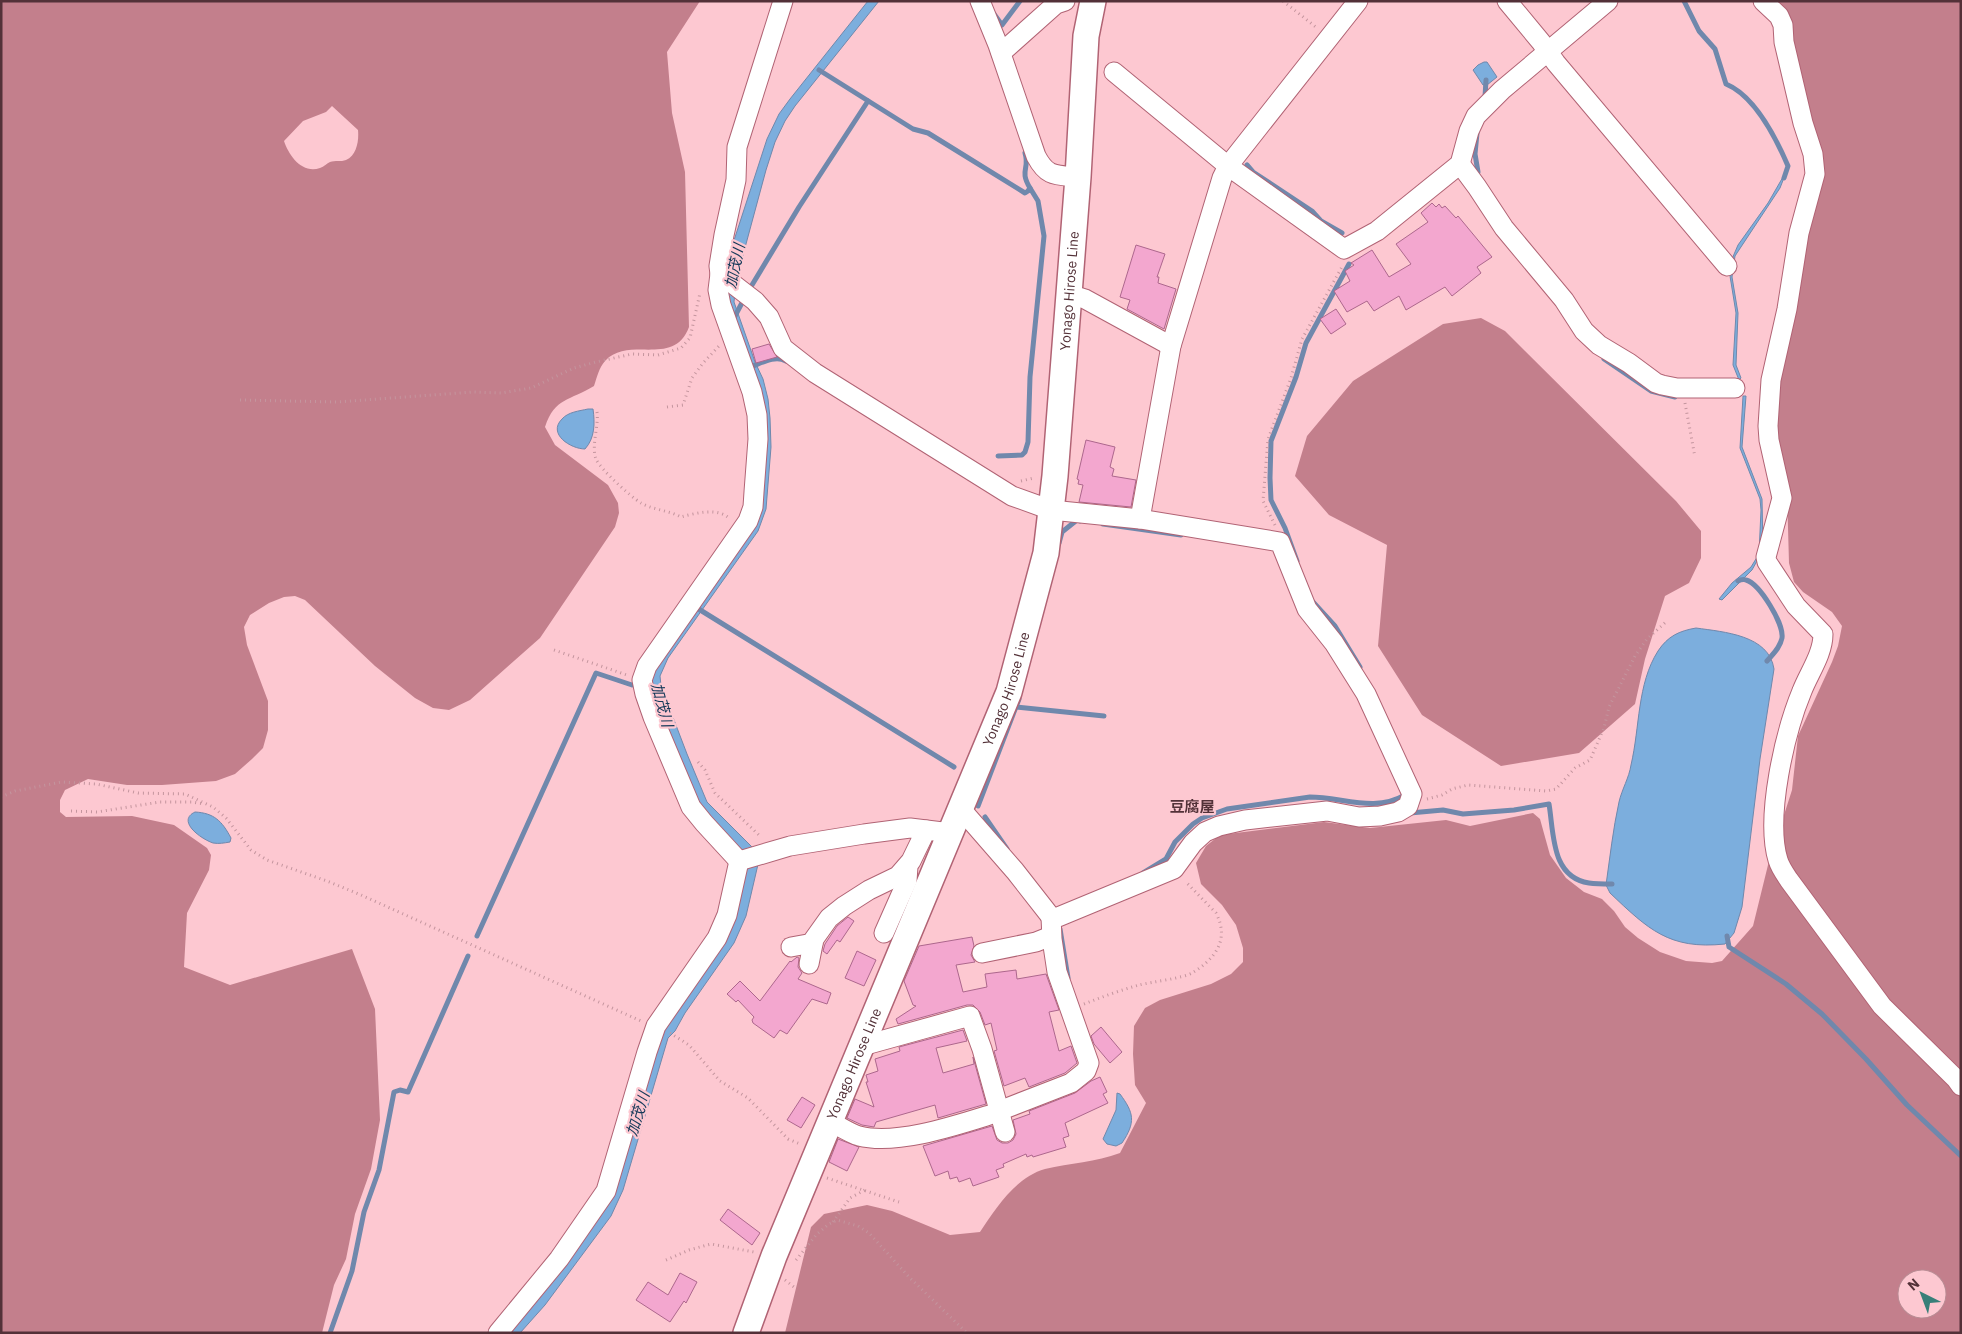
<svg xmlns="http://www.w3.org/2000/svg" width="1962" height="1334" viewBox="0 0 1962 1334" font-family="'IBM Plex Sans','Noto Sans JP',sans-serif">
<rect width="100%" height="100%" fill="#fdc8d1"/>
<!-- forest -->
<g fill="#c37f8c" fill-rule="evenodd">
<path d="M1 1H700L667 52 672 113 685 172 689 327C674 368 629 335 605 361 599 368 597 377 594 386 570 401 555 397 545 427L555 445 608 485 618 503 619 513 615 527 540 638 470 700 449 710 433 708 415 698 375 666 305 600 295 596 284 597 269 603 250 615 244 627 247 645 268 701V730L263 748 252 759 235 774 216 781 162 785H127L88 779 65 790 60 800V812L66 817 132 816 174 825 207 848 211 855 209 870 187 913 184 967 230 985 352 949 375 1009 380 1120 371 1169 355 1214 346 1259 334 1285 322 1333H1ZM332 106 358 130C359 140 357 155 346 160 341 162 335 160 330 162 327 163 324 167 320 168 302 174 289 156 284 141L303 121 326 112Z"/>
<path d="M1772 1H1961V1333H785L811 1227 824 1214 867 1205 892 1211 950 1235 980 1232C996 1208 1016 1177 1045 1169 1070 1163 1096 1162 1120 1153L1146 1103 1135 1085 1133 1054 1134 1026 1145 1008 1160 1000 1211 984 1231 974 1243 962V948L1236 925 1222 905 1201 884 1196 863 1206 846 1220 835 1324 822 1370 828 1446 820 1470 826 1533 813 1540 819 1550 855 1566 878 1584 892 1602 899 1614 911 1625 927 1638 938 1660 952 1686 961 1712 963 1722 961 1753 926 1768 865 1792 790 1798 736 1832 662 1838 646 1842 626 1832 612 1803 592 1794 582 1789 563 1787 492 1778 434 1776 400 1809 223 1822 173ZM1907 1279H1937V1309H1907Z"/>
<polygon points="1481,318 1505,331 1676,501 1701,531 1701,558 1689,583 1665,596 1645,659 1635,704 1579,753 1501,766 1422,715 1378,646 1387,545 1329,515 1295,476 1307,436 1353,381 1443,324"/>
</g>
<!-- water -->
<g fill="#7caedd" stroke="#7088ac">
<polygon points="868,1 879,1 795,106 785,121 775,142 766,170 736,281 734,302 755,362 763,379 768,399 770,418 771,447 766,509 758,531 668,658 660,676 661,686 687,754 707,802 757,852 759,860 746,916 734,943 685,1013 675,1031 668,1038 623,1190 611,1216 545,1305 520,1333 502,1333 604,1198 658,1031 741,874 705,820 647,679 751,519 761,440 726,306 725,268 767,139 779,114 790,99"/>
<polygon points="1484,62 1487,62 1497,77 1487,85 1483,85 1473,70 1478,65"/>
<polygon points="1787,170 1780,188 1735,256 1732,277 1738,313 1736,365 1741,378 1739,380 1733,365 1736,313 1730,276 1732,259 1738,245 1768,203"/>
<polygon points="1743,396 1746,396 1742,447 1762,499 1763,550 1752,570 1722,600 1719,599 1732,583 1751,567 1759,554 1761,510 1760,499 1740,448"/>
<path d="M588 409H593C595 423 595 438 585 449 571 449 547 434 562 419 568 412 579 411 588 409Z"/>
<path d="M1696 628C1724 632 1769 635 1774 669L1760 759 1742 907 1734 933 1725 944C1669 950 1648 929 1610 893L1606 885C1610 857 1613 829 1619 802 1622 789 1629 778 1631 765 1640 727 1637 684 1658 651 1668 636 1679 631 1696 628Z"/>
<path d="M195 812C214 813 222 821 231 838L230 842C224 843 219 844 213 843 201 839 176 821 195 812Z"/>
<path d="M1117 1093 1120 1094C1134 1113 1136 1122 1122 1143L1116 1146 1107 1144 1103 1139 1116 1110Z"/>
</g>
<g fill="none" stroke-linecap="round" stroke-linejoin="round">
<!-- stream -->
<g stroke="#7088ac" stroke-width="5">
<path d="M1684 1 1699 31 1715 49 1726 84C1755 96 1776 138 1788 166L1784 178"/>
<polyline points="994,14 1002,25 1020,1"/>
<polyline points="819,70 913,129 928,133 1025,193 1028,191 1030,188 1038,201 1044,236 1030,377 1028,442 1025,452 1022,455 998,456"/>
<polyline points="1485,97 1486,80"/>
<polyline points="1477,133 1475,154 1478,172"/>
<path d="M1025 153C1030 169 1019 170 1030 188"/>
<polyline points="1247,165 1253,172 1312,211 1321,221 1342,233"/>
<polyline points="752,285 799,207 868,101"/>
<polyline points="735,316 744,299"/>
<polyline points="1604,359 1651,391 1675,397"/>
<path d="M753 366C763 362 776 355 786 361"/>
<polyline points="1103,524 1181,535"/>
<polyline points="1059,543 1062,532 1077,520 1080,521"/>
<polyline points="1297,561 1285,528 1271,500 1270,478 1271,441 1296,377 1306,343 1349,264"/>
<path d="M1738 581C1740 580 1743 579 1746 580 1760 584 1784 624 1782 638 1780 648 1773 654 1767 661"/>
<polyline points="1313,602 1335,626 1360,667"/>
<polyline points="697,608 954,767"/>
<polyline points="1016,707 1104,716"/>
<polyline points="978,806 1019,699"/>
<path d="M1410 813 1443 810 1463 814 1514 810 1549 804C1554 834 1551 877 1589 883 1596 884 1605 884 1612 884"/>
<polyline points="985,817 1007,849"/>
<path d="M1143 873 1166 859 1175 842 1193 824 1202 818 1227 809 1310 797C1342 797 1375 813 1405 795"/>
<polyline points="1060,929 1068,978"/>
<polyline points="477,936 596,673 632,685"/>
<polyline points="1727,936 1729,947 1786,984 1822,1014 1866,1059 1907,1105 1961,1156"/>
<polyline points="330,1333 352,1271 364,1212 379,1170 394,1092 400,1090 408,1092 468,956"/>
</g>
</g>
<!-- building -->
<g fill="#f3a7cf" stroke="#ad678d">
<polygon points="1432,203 1436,207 1439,204 1442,208 1445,206 1456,218 1458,216 1492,257 1477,267 1481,273 1452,296 1445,287 1406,310 1399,296 1374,311 1367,301 1347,312 1334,291 1350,281 1345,271 1354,265 1351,263 1372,250 1389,277 1411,264 1396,244 1428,222 1421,213"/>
<polygon points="1136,245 1165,254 1157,277 1159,277 1158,283 1176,289 1164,329 1127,309 1130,300 1120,297"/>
<polygon points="1336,309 1346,324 1331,334 1320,319"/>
<polygon points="769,344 777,357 756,363 752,349"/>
<polygon points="1086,440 1115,447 1110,467 1114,469 1112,476 1136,480 1131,507 1079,502 1083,485 1078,484 1079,480 1077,479"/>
<polygon points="848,917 854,921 840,942 837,940 827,954 823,951 825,944 837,926"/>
<polygon points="972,937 974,946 971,955 975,962 956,965 963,992 987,987 985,974 1016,970 1017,979 1046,974 1059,1010 1049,1012 1059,1051 1071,1046 1077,1063 1065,1073 1029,1087 1025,1078 1004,1086 994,1051 997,1050 991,1023 985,1025 980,1012 973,1005 967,1005 898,1024 896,1019 916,1006 913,1005 904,981 919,946"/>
<polygon points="857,951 876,960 864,986 845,978"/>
<polygon points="797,957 799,958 798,967 802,973 798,979 831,993 827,1004 812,999 787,1034 780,1030 774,1038 753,1023 752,1020 754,1017 738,1000 736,1002 727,994 740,981 760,1001 790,961 791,962"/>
<polygon points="1101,1027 1122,1052 1110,1063 1094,1044 1091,1036"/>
<polygon points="963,1030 967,1041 936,1048 943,1073 974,1064 973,1057 986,1104 938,1118 935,1105 876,1122 874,1127 862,1125 847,1118 855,1099 874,1107 866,1082 868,1082 866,1075 878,1071 875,1059 900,1051 899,1047"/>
<polygon points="1100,1077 1107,1092 1103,1094 1108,1103 1065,1123 1069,1136 1063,1138 1066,1147 1033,1157 1032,1155 1027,1157 1026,1154 1003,1164 1004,1167 996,1170 999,1177 973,1186 970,1178 959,1182 957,1177 950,1179 948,1171 935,1176 923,1146 992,1126 997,1140 1002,1143 1008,1143 1013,1140 1016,1134 1013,1120 1030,1114 1029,1111 1075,1093 1091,1081"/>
<polygon points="802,1097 815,1105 801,1128 787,1120"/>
<polygon points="838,1139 859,1147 847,1171 829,1162"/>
<polygon points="728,1209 760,1233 752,1245 720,1220"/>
<polygon points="680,1273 697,1282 686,1303 684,1301 670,1322 636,1300 648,1282 668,1295"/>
</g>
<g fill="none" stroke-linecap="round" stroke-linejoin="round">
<defs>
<g id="minor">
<path d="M980 1 998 45 1036 156C1047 177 1055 175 1078 177"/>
<polyline points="1507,1 1541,42 1556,63 1727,266"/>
<path d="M1763 1 1779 16 1783 25 1784 42 1803 123 1813 154 1815 174 1799 233 1787 309 1771 380 1768 426 1769 440 1782 498 1766 557 1767 562 1796 606 1823 634C1823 654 1809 673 1802 691 1785 732 1765 817 1778 860 1780 867 1785 874 1789 880L1882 1006 1956 1079 1961 1086"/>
<polyline points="1001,53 1056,4 1065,1"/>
<polyline points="1114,72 1228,166 1344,249 1377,231 1460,164 1469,131 1476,116 1502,90 1608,1"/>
<polyline points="1460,164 1477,187 1504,228 1564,300 1584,331 1599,345 1629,363 1656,383 1662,385 1677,388 1735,388"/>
<polyline points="720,274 755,301 769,317 783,348 815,373 1012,496 1051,510 1140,519 1280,542 1307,609 1334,643 1366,694 1412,794 1408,806 1398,812 1380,816 1359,817 1327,811 1245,820 1219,826 1205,832 1193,843 1174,869 1058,917 1051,917 1015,871 961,809"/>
<polyline points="1069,294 1085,299 1171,346"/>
<polyline points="1140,519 1171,346 1222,178 1228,166 1358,1"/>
<polyline points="739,861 704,823 691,807 653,717 645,694 642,680 647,666 748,521 753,507 754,492 758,439 757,415 752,392 721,305 718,290 720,274 719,266 724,235 736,180 737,147 783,1"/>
<polyline points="739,861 790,846 864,834 910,828 951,833"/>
<polyline points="884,933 907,881 908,866"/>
<polyline points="791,947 813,943"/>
<polyline points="982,953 1036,942 1051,936"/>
<polyline points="809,964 814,939 829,918 844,906 869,890 898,876 911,861 926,830"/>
<polyline points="862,1046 970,1016 982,1049 1005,1132"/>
<polyline points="999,1111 1071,1083 1086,1071 1089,1063 1057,972 1052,939 1051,917"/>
<path d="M831 1122C839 1126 849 1133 859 1136 898 1146 960 1124 999 1112"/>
<polyline points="498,1333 559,1259 606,1191 647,1052 656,1026 717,938 727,915 739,861"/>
</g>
<g id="major">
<path id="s1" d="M746 1333 774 1256 1009 692 1046 553 1055 476 1078 177 1086 36 1093 1"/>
</g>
</defs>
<!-- minor casing -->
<use href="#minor" stroke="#b16374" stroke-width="21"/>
<!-- major casing -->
<use href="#major" stroke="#b16374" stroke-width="28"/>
<!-- path -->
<g stroke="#c4959e" stroke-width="3" stroke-dasharray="1 4" stroke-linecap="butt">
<polyline points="1283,1 1317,28"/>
<polyline points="240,400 337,402 473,392 501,393 531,388 574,368 596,362 632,354 658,355 681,348 690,338 700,293"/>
<polyline points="1685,403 1695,457"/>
<polyline points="667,407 683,405 692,378 703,363 719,346"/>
<path d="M597 412C599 426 591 445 596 459 600 469 631 497 641 503 653 510 668 510 681 517 696 513 718 507 730 519"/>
<polyline points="1021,481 1034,478"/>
<polyline points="1275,525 1263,501 1268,439 1291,378 1302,339 1343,265"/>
<polyline points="554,650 627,675"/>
<polyline points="698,762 705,770 715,793 761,837"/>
<polyline points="1,797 15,791 62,782 96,784 138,793 185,794 213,807 226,818 251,850 267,860 327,881 361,895 641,1021"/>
<polyline points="1427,799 1442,795 1452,789 1468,785 1546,791 1556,789 1575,768 1590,760 1604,728 1609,707 1635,656 1647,639 1667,621"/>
<polyline points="71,811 97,812 160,802 192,802 204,804"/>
<path d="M1084 1004C1102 997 1121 990 1139 985 1151 982 1184 978 1192 973 1215 959 1230 940 1216 913L1185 881"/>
<polyline points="670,1033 689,1045 720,1081 748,1098 788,1139 800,1144"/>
<polyline points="827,1178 899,1202"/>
<polyline points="833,1222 850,1198 865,1190"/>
<polyline points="666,1260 689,1250 711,1244 754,1252"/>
<polyline points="796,1260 817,1234 829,1224 837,1220 858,1226 869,1233 909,1277 967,1333"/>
<polyline points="785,1280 794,1287"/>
</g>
<!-- minor -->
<use href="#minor" stroke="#fff" stroke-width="19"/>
<!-- major -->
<use href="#major" stroke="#fff" stroke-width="25"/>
</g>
<g text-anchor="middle" stroke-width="4.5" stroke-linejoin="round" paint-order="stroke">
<!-- street labels -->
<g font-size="14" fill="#533138" stroke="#fdc8d1">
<text dy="5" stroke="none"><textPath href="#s1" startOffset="1100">Yonago Hirose Line</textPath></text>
<text dy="5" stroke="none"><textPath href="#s1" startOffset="695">Yonago Hirose Line</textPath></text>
<text dy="5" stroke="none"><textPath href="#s1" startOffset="290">Yonago Hirose Line</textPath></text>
</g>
<!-- water labels -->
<g font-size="15" font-style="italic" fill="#133858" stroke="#fdc8d1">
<text transform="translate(735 266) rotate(-78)" y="5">加茂川</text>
<text transform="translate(662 705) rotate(75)" y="5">加茂川</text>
<text transform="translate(638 1114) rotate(-73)" y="5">加茂川</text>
</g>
<!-- neighbourhood labels -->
<g font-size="15" font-weight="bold" fill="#533138" stroke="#fdc8d1">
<text x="1192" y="812">豆腐屋</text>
</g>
</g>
<!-- border -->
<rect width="1962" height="1334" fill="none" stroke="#533138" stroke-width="5"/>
<!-- north arrow -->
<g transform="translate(1922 1294) rotate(318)"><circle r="24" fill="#fdc8d1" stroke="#b98c94"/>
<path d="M0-4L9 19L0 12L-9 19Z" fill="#387f79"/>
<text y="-8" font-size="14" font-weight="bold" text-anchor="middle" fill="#533138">N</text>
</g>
</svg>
